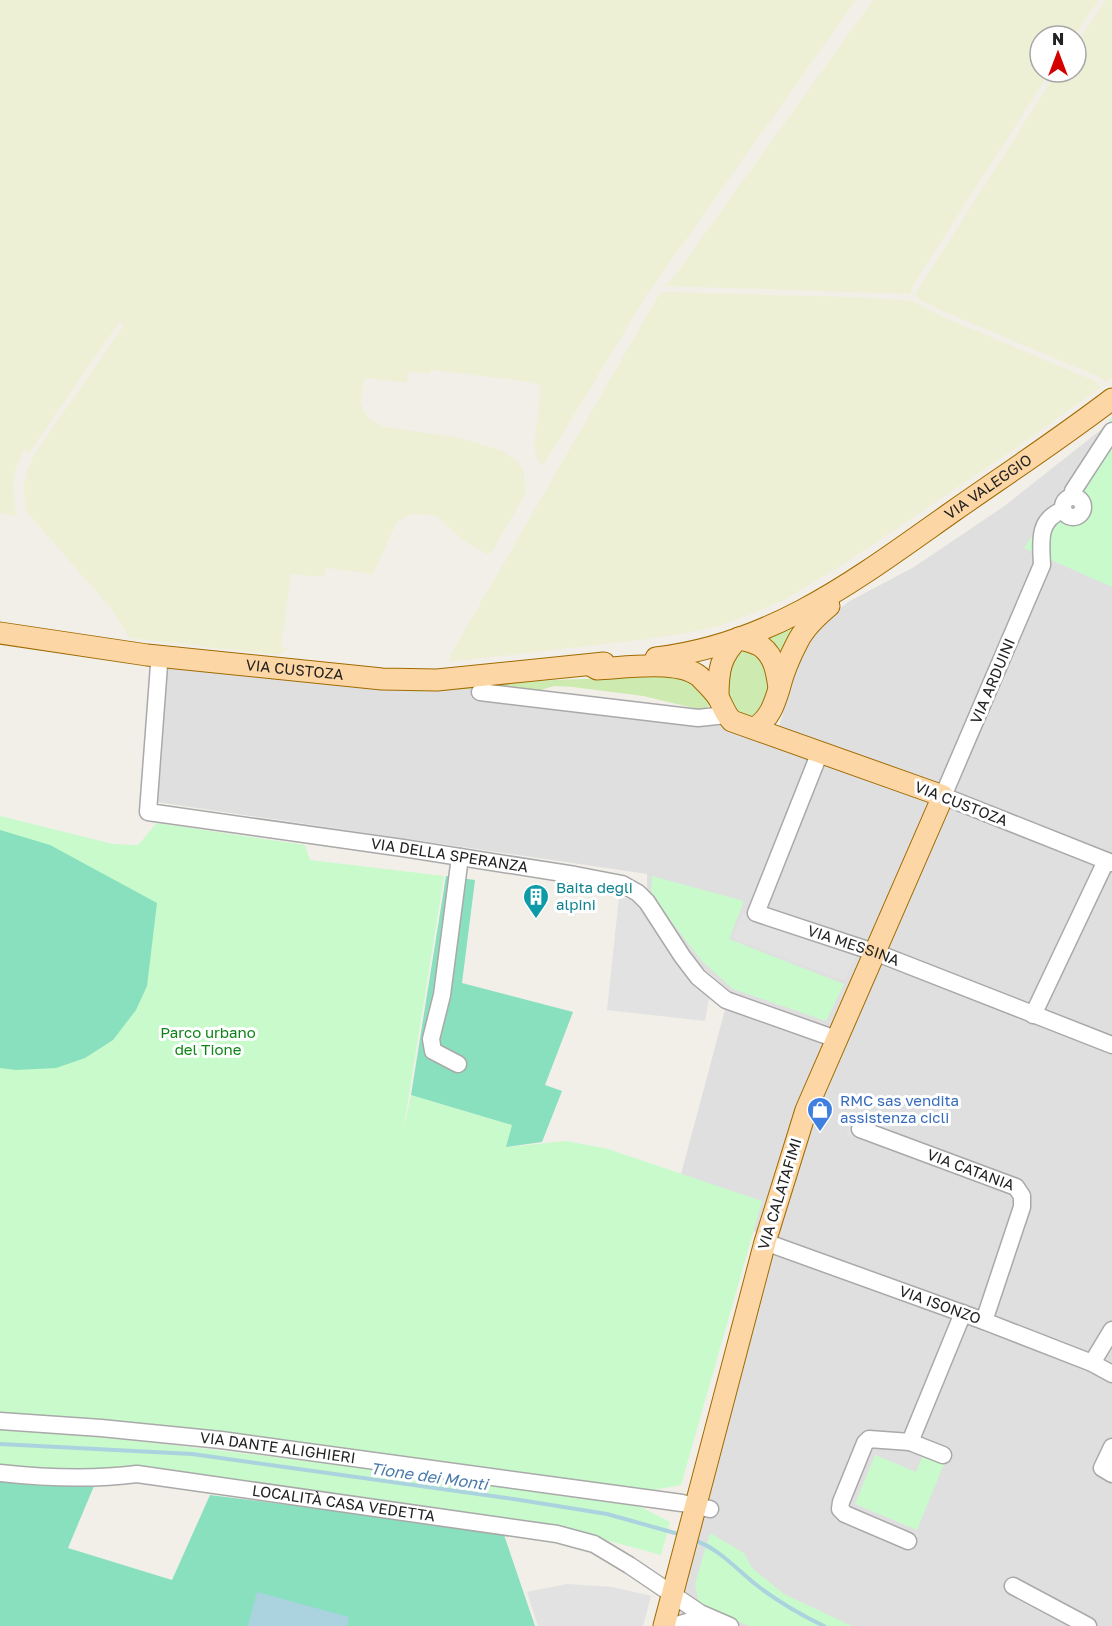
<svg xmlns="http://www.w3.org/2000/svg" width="1112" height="1626" viewBox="0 0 1112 1626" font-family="'Golos Text',sans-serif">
<rect width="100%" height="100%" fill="#f2efe9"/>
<!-- residential -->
<polygon fill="#e0dfdf" points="1112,421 1112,1626 672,1626 774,1238 673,1204 730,991 702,967 689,952 647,892 647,874 156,802 168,666 483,687 779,727 797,664 817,627 848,602 914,567 1003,507"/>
<!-- farmland -->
<g fill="#eef0d5">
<polygon points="0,0 856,0 648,293 543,466 537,459 534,447 541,385 517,380 431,370 430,374 408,371 407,383 365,378 360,403 368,418 384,427 457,437 503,451 518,462 524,471 525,495 491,553 486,554 462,539 436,516 411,514 397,522 373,574 326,568 324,577 291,574 281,647 288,648 279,655 129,638 114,612 25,510 24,485 27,471 34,455 124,325 120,321 29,453 24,449 15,471 13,486 16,516 0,513"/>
<polygon points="873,0 1099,0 1074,36 1040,36 1040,72 1050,72 915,282 910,294 665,286 676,274"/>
<polygon points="1106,0 1112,0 1112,378 1107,382 1097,376 945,312 919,299 915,294 1057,72 1076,72 1076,44"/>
<polygon points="671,292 851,297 913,301 943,317 1095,381 1101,387 1016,448 839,567 784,600 751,614 722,625 692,632 648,639 449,662 451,654 660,293"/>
</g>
<!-- grass -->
<g fill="#cdebb0">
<polygon points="793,627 796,629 785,660 767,643 769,637"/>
<path d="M750 648C754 652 761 656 763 661 766 666 769 677 769 683 770 694 761 716 749 717 729 720 725 681 729 668 731 661 738 655 742 649Z"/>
<polygon points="676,675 700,687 710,702 709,706 702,710 643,696 573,687 554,686 541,690 491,688 412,692 413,686"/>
</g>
<!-- park -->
<g fill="#c8facc">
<polygon points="1112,417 1112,587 1024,548"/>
<polygon points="0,816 113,844 138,845 157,823 305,845 310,860 444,876 403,1132 411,1095 512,1125 507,1147 566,1141 608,1149 762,1201 681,1485 642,1492 0,1417"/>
<polygon points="652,876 744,901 729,939 844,984 826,1021 733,989 703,962 673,924 651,891"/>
<path d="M0 1428C215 1446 428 1477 641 1507L670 1522 661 1555 565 1529 95 1472 0 1467Z"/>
<polygon points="875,1455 916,1472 923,1455 944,1464 917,1530 855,1504"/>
<polygon points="710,1533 744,1553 752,1568 784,1594 852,1626 749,1626 699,1605 695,1584"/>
</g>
<!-- pitch -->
<g fill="#88e0be">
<polygon points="0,830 50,845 157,903 147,986 136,1010 113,1040 85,1058 56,1068 16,1070 0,1068"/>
<polygon points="446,876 475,880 462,983 573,1012 545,1085 562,1091 542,1142 506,1147 512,1125 411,1095"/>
<polygon points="0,1481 94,1486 68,1548 172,1580 210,1495 503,1532 535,1626 0,1626"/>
</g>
<!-- parking -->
<g fill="#e2e2e2">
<polygon points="619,897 640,901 710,993 705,1021 607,1010"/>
<polygon points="743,913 851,951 856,956 844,981 732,938"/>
<polygon points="850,1102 895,1117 883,1147 847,1136"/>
<polygon points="567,1584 613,1587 651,1596 643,1626 538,1626 527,1592"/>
</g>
<!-- water -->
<polygon fill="#aad3df" points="257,1592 349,1617 347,1626 248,1626"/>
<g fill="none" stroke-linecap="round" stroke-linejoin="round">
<!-- stream -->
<g stroke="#aad3df" stroke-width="4">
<polyline points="0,1444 192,1454 520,1500 607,1514 682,1535"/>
<path d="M694 1540C720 1549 737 1570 759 1587 779 1602 801 1615 824 1626"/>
</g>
<defs>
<g id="minor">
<polyline points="1073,496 1073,491 1112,431"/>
<circle cx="1073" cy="507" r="10"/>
<path d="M1063 510C1037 520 1041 542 1042 565L943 796 1112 863"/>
<path id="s1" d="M159 665 148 812 403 848 575 875 622 884 638 893 647 902 682 956 698 977 726 1000 836 1039"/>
<polyline points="480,692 698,718 726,715"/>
<path id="s2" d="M820 752 756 913 877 953 1112 1045"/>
<polyline points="1033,1015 1106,861"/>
<polyline points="458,1064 433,1051 431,1039 442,995 460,857"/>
<path id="s3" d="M860 1129 1016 1187 1022 1196V1207L984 1321"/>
<path id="s4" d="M765 1242 984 1321 1092 1363 1112 1374"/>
<polyline points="1092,1363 1112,1330"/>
<path id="s5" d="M0 1421 101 1428 221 1440 682 1503 710 1509"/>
<polyline points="910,1442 943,1455"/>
<polyline points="1112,1447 1102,1468 1112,1474"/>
<path id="s6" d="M0 1473C46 1478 91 1480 137 1474L557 1534 594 1544 629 1565 700 1613 730 1626"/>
<polyline points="908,1541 845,1514 840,1509 841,1502 865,1443 869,1439 910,1442 963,1313"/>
<polyline points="1013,1586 1088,1626"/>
<polyline points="673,1626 691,1621 712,1622"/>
</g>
<g id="major">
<path id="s7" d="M0 633 147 655 382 679 437 680 604 663"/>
<path d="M739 638C746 641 757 643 762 647 775 657 777 674 779 688"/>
<path id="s8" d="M656 658C775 644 861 576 955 510 1008 473 1061 438 1112 399"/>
<path d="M590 665 597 669C624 668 683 658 702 679 708 685 714 691 718 697 723 706 725 714 732 721L943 796 806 1110 765 1242 664 1626"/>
<path d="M718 697C718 671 720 656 739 638"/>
<path d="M755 728C770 718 774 705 779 689 783 673 790 656 798 641 805 627 817 616 829 606"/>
</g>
</defs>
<!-- minor casing -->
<use href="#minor" stroke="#a9a9a9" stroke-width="19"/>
<!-- major casing -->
<use href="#major" stroke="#a06b00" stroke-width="23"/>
<!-- minor -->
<use href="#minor" stroke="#fff" stroke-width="16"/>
<!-- major -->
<use href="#major" stroke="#fcd6a4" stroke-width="21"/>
</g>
<!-- icons -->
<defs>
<symbol id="building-pin" viewBox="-11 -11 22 30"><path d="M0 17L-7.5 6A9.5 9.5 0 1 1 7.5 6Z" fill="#0f9aa8" stroke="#fff"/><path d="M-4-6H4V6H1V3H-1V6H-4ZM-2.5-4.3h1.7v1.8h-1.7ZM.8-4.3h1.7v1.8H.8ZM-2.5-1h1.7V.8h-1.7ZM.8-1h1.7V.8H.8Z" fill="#fff"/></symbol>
<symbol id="shop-pin" viewBox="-11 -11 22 30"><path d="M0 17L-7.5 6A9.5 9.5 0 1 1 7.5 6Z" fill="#3f7fe0" stroke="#fff"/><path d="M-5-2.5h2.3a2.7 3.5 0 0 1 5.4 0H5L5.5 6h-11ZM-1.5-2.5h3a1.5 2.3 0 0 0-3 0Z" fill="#fff"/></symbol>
</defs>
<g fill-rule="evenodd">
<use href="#building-pin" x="521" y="882" width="30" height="40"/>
<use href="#shop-pin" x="805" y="1095" width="30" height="40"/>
</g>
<g text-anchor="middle" stroke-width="6" stroke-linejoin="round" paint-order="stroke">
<!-- street labels -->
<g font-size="15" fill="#222" stroke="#fff">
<text dy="5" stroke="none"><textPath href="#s8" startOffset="378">VIA VALEGGIO</textPath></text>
<text dy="5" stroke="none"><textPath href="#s7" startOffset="297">VIA CUSTOZA</textPath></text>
<text transform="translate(993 681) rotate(-67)" y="5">VIA ARDUINI</text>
<text transform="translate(961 804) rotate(21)" y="5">VIA CUSTOZA</text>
<text dy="5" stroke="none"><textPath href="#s1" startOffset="452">VIA DELLA SPERANZA</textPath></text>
<text dy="5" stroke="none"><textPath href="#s2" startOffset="276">VIA MESSINA</textPath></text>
<text dy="5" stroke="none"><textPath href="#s3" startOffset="118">VIA CATANIA</textPath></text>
<text transform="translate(780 1194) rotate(-73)" y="5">VIA CALATAFIMI</text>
<text dy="5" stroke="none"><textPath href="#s4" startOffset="186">VIA ISONZO</textPath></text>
<text dy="5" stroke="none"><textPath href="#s5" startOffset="279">VIA DANTE ALIGHIERI</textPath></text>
<text dy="5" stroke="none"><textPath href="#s6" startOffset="346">LOCALITÀ CASA VEDETTA</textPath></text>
</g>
<!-- culture labels -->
<g font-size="15" fill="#0d838f" stroke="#fff" text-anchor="start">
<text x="556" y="893">Baita degli<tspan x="556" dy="17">alpini</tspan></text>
</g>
<!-- park labels -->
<g font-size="15" fill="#0c8416" stroke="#fff">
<text x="208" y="1038">Parco urbano<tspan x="208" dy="17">del Tione</tspan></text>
</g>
<!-- shop labels -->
<g font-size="15" fill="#366cbe" stroke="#fff" text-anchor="start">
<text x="840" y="1106">RMC sas vendita<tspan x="840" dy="17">assistenza cicli</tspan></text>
</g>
<!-- water labels -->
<g font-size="16" font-style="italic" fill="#4a7aab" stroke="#fff">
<text transform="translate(429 1476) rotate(8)" y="6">Tione dei Monti</text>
</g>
</g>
<!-- north arrow -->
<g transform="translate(1058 54)"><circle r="28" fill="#ffffff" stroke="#a7a7a7" stroke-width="1.5"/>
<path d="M0-4.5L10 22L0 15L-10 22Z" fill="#d40000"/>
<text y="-9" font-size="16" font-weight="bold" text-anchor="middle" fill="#222222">N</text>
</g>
</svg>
